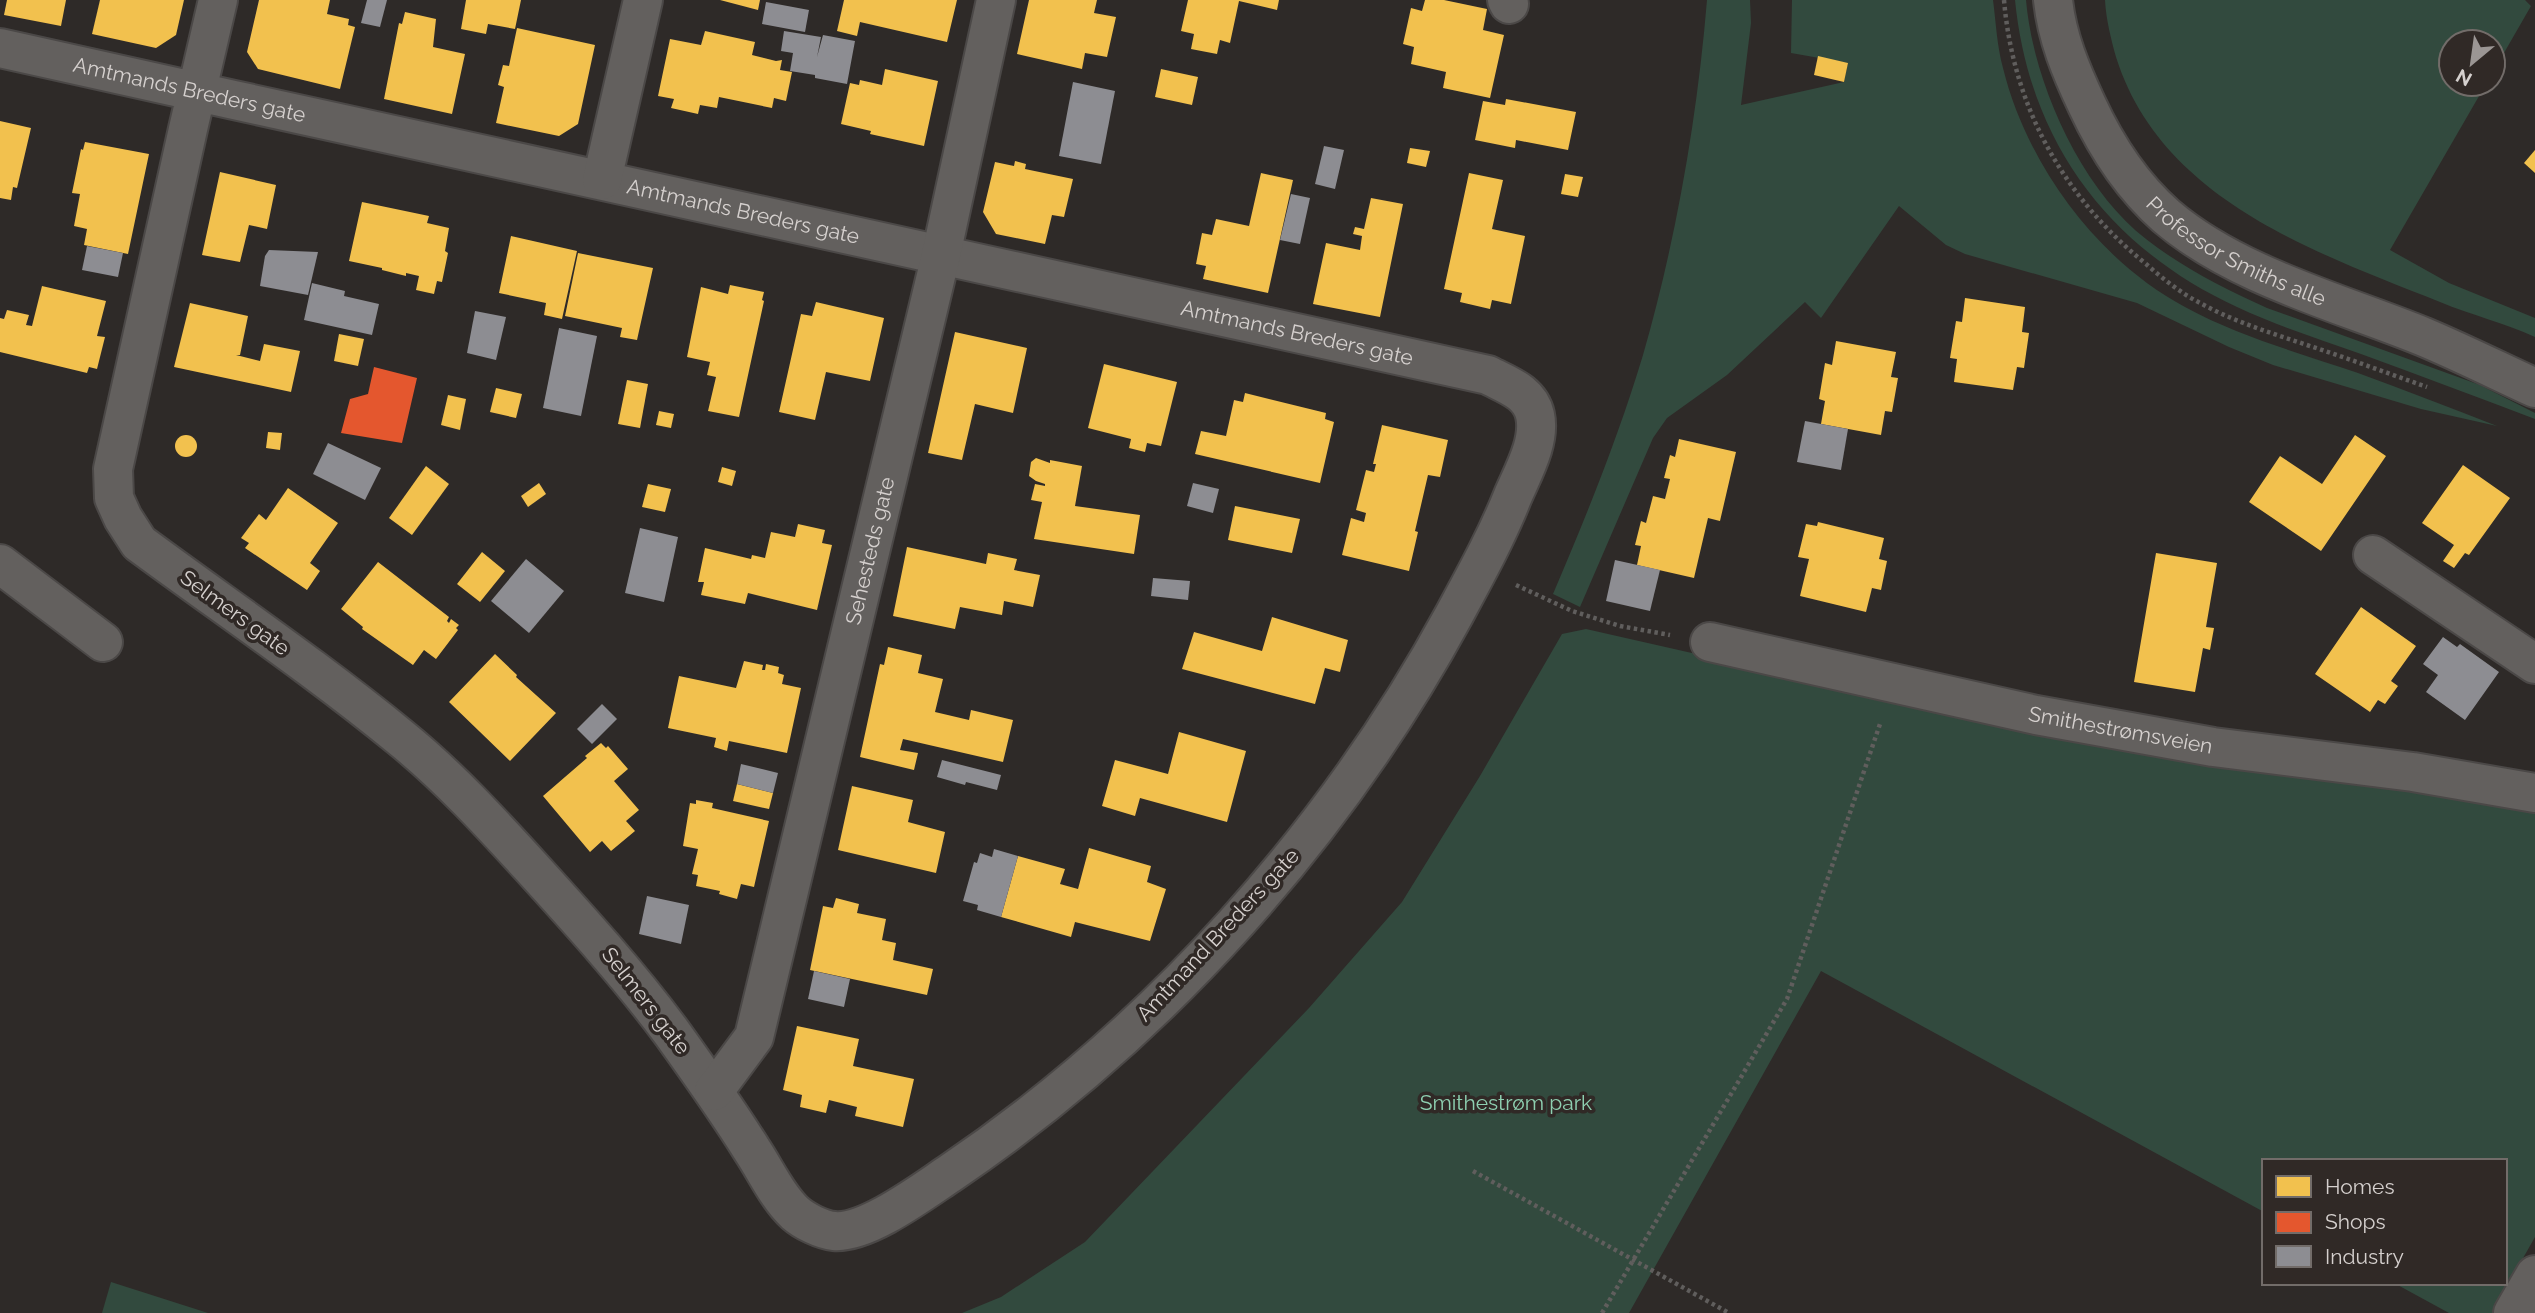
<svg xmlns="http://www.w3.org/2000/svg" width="2535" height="1313" viewBox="0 0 2535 1313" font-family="Raleway,sans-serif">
<rect width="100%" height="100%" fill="#2e2a28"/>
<!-- green -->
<g fill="#324a3e">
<path d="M1707 0H1750L1751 23 1741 105 1844 82 1848 63 1791 53 1792 0H1993C1996 23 1997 46 2003 68 2027 165 2097 260 2185 307 2240 337 2300 353 2358 373 2405 390 2451 408 2497 426L2421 409 2273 365 2229 347 2137 303 1965 254 1946 245 1899 206 1821 318 1805 302 1727 375 1667 418 1653 438 1580 607 1553 594C1586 517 1619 435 1643 355 1676 240 1697 120 1707 0Z"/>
<path d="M2015 0H2026C2033 81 2080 188 2146 239 2183 268 2225 289 2267 308L2480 385 2535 413V419C2477 397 2419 375 2361 354 2320 339 2277 326 2237 307 2109 248 2029 142 2015 0Z"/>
<path d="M2105 0H2525L2531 6 2493 72V42H2451V84H2486L2390 250 2449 283 2535 318V337C2505 323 2471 315 2440 302 2315 252 2161 200 2116 57 2111 39 2106 19 2105 0Z"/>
<polygon points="1586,629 2115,749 2506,800 2535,809 2535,1237 2492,1313 2449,1313 2394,1283 2505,1283 2505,1161 2264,1161 2264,1212 1821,971 1629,1313 962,1313 1001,1297 1085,1242 1309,1008 1402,902 1480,776 1562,634"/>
<polygon points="111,1282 208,1313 102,1313"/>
</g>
<!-- homes -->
<g fill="#f2c14e">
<polygon points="7,0 66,0 61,26 4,15"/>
<polygon points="100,0 184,0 176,35 156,48 92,34"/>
<polygon points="259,0 330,0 327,14 349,19 348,25 355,27 340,89 258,69 247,52"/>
<polygon points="466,0 521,0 515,29 488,24 486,34 461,29"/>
<polygon points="720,0 760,0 758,10"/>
<polygon points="844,0 957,0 947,42 860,22 857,36 837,31"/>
<polygon points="1029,0 1097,0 1094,13 1116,17 1107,57 1085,53 1082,69 1017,54"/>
<polygon points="1188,0 1279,0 1277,10 1239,1 1230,43 1220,40 1217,54 1191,49 1194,34 1181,31"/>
<polygon points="1425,0 1444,0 1487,9 1483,30 1504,35 1490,98 1443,88 1446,72 1411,64 1414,47 1403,44 1411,8 1422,11"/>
<polygon points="405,12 436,19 433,47 465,54 452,114 384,99 399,23 402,24"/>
<polygon points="517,28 595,45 578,124 559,136 496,123 504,87 498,85 503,65 509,66"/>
<polygon points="705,31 755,42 752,55 776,61 782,60 780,70 792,72 786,101 774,98 772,108 719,97 717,108 700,105 698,114 671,108 674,99 658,96 670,39 701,45"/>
<polygon points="1818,56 1848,63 1844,82 1814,75"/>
<polygon points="885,69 938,81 924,146 870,134 871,131 841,124 850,83 859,85 860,80 882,85"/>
<polygon points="1161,69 1198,77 1192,105 1155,97"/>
<polygon points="1506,99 1576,112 1568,150 1516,140 1515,148 1475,140 1483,101 1505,105"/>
<polygon points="0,121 31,128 17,188 13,187 11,200 0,198"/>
<polygon points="85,142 149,154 128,254 84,245 87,229 74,226 80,194 72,193 81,149 83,150"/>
<polygon points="1410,148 1430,151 1426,167 1407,163"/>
<polygon points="2535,150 2535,173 2524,163"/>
<polygon points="1015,161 1026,164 1025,169 1073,179 1064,217 1052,215 1045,244 996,234 983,212 995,162 1014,166"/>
<polygon points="220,172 276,185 267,229 249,225 240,262 202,255"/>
<polygon points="1261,173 1293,180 1268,293 1203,279 1206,266 1196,264 1202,233 1212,235 1216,219 1249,226"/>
<polygon points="1469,173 1503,180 1492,229 1525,236 1511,304 1492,300 1490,309 1460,302 1462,293 1444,289"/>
<polygon points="1565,174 1583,177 1578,197 1561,194"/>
<polygon points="1371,198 1403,204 1380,317 1313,304 1326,243 1360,250 1362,236 1353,234 1355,227 1364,229"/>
<polygon points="362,202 429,216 427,223 449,228 445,251 448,253 442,282 437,281 434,294 416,290 419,276 406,273 406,276 382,270 382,268 349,261"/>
<polygon points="511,236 577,251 562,319 544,315 546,303 499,293"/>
<polygon points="578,253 653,268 637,340 620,337 622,328 565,316"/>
<polygon points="730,285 764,292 762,300 764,301 739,417 708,411 716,377 707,375 710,362 687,357 701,287 728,294"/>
<polygon points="42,286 106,301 97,336 105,337 97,369 89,367 87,373 0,352 0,318 4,319 7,310 29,315 26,325 32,326"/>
<polygon points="1965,298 2025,307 2022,332 2029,333 2024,368 2017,367 2013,390 1954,382 1957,359 1950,358 1956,321 1962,322"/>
<polygon points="816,302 884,318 870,381 826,372 815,420 779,412 801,314 812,316"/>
<polygon points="190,303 248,316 240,355 236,355 260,361 264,344 300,351 291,392 174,367"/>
<polygon points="955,332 1027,348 1013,413 975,404 962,460 928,453"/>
<polygon points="339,334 364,339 358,366 334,361"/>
<polygon points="1836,341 1896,352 1891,377 1898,378 1892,412 1885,411 1881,435 1821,424 1825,401 1819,399 1825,363 1832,365"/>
<polygon points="1104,364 1177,382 1161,446 1147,443 1145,452 1129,448 1131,439 1088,428"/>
<polygon points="627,380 648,384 640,428 618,424"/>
<polygon points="496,388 522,394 516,418 490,412"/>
<polygon points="1245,393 1326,413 1325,419 1334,422 1320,483 1195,454 1201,431 1226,436 1234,400 1243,402"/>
<polygon points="448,395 466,399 460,430 441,425"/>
<polygon points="659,411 674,414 671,428 656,425"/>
<polygon points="1382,425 1448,440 1440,477 1428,475 1415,531 1418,532 1409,571 1342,555 1351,518 1364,522 1366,513 1356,510 1366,470 1374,472 1376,464 1373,464"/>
<polygon points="268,432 282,433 280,450 266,448"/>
<polygon points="2355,435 2386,456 2321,551 2249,502 2280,456 2322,484"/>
<circle cx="186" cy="446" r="11"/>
<polygon points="1679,439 1736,452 1720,521 1708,518 1694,578 1637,565 1641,546 1635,545 1641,521 1646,523 1653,496 1665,499 1670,479 1664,478 1670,455 1675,457"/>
<polygon points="1036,458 1050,463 1050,460 1082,466 1075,506 1140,515 1134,554 1034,539 1042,502 1031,500 1035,484 1045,486 1045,484 1036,481 1029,476 1031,462"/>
<polygon points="2463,465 2510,498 2469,555 2465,553 2454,568 2443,561 2454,545 2422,523"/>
<polygon points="426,466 449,484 412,535 389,518"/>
<polygon points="722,467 736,471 732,486 718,482"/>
<polygon points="539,483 546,494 528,507 521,496"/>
<polygon points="648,484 671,489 665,512 642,507"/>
<polygon points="288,488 338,523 310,563 320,571 307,590 245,548 249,543 241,538 259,514 266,520"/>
<polygon points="1235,506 1300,519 1292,553 1228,540"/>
<polygon points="1818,522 1884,538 1879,559 1887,561 1881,590 1872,588 1866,612 1800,596 1809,559 1798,557 1806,524 1817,526"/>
<polygon points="798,524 825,530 822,543 832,545 817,610 748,593 745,604 701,595 704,582 698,582 705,548 751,559 752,555 765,558 771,532 795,537"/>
<polygon points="907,547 986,564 988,553 1017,559 1014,570 1040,575 1033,607 1004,601 1002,615 960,607 955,629 893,616"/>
<polygon points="482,552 505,571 480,602 457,584"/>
<polygon points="2156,553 2217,563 2206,627 2214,628 2210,650 2203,648 2195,692 2134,682"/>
<polygon points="378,562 449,617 447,621 449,623 451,619 459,625 456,628 458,630 436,659 424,650 413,665 362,629 363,627 341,609"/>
<polygon points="2361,607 2416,646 2391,681 2398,686 2385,704 2378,700 2370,712 2315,674"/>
<polygon points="1272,617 1348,640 1340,672 1325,668 1315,704 1182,669 1194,632 1262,651"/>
<polygon points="888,647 922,655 918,673 943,679 935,712 969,720 971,710 1013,720 1003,762 903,739 900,750 918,753 914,770 860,757 880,664 884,665"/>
<polygon points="495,654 517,675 516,677 556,713 510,761 449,702"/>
<polygon points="744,661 763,665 762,670 765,670 766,664 779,667 778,673 784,675 782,684 801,688 787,753 729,741 727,751 714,747 716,738 668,728 679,676 736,688"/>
<polygon points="1179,732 1246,751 1227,822 1140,798 1135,816 1102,806 1115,760 1168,774"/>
<polygon points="601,743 606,748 608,746 628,769 614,781 639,810 626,821 635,831 611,851 602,841 590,852 543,796 587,758 585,756"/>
<polygon points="737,784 773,793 769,809 733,801"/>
<polygon points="852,786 913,800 908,822 945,832 936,873 838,850"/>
<polygon points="696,800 713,803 712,808 769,821 754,887 741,884 737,899 719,894 720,891 696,886 698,875 692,874 698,849 683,846 690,803 696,804"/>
<polygon points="1089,848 1151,866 1147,882 1166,889 1150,941 1075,922 1071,937 1001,917 1018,856 1065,869 1060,884 1078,889"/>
<polygon points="836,898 859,904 857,913 886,919 882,940 896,943 893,960 933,969 927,995 810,970 823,906 833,908"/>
<polygon points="797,1026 859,1039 853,1066 914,1079 903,1127 855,1116 857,1107 829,1100 826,1113 800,1107 802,1095 783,1090"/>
</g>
<!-- shops -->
<polygon fill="#e4572e" points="374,367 417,378 402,443 341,433 350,399 368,394"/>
<!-- industry -->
<g fill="#8d8d92">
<polygon points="367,0 387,0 380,27 361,23"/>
<polygon points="766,2 809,10 805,32 762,24"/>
<polygon points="784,31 821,37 817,57 823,35 855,41 847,84 815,78 815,75 790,71 793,53 781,51"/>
<polygon points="1073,82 1115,91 1101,164 1059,156"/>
<polygon points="1324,146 1344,150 1335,189 1315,184"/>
<polygon points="1291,194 1310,198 1300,244 1280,240"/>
<polygon points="87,246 123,253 118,277 82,270"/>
<polygon points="269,250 318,252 308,295 260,286 265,256"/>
<polygon points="312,283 345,291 344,296 379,304 372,335 304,320"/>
<polygon points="475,311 506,317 496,360 467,353"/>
<polygon points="559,328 597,336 581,416 543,408"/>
<polygon points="1805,421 1848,429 1841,470 1797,462"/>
<polygon points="328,443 381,468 365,500 313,474"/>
<polygon points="1193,483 1219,489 1213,513 1187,506"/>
<polygon points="640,528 678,537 664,602 625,593"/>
<polygon points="526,559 564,591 529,633 491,601"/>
<polygon points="1615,560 1660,570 1650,611 1606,601"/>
<polygon points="1153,578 1190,581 1188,600 1151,596"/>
<polygon points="2443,637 2457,647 2460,644 2499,672 2465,720 2426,692 2438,675 2423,664"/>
<polygon points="602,704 617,719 592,744 577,729"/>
<polygon points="942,760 1001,775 997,790 966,782 965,785 937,777"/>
<polygon points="741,764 778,773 773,793 737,784"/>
<polygon points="994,849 1018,856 1001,917 977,910 978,905 963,901 974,862 977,863 980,853 992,857"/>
<polygon points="647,896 689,905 681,944 639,934"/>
<polygon points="814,971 850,979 844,1007 808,999"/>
</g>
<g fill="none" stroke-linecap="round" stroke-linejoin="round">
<defs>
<g id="minor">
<polyline points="1507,0 1509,4"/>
<path id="s1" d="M2053 0C2057 38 2071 71 2087 105 2106 146 2132 186 2166 216 2236 276 2341 303 2424 337 2462 353 2498 371 2535 388"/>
<path id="s2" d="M0 48 234 100 1488 375C1507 385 1530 392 1535 415 1541 442 1522 474 1512 498 1496 538 1475 576 1454 615 1334 836 1157 1033 949 1174 922 1192 866 1234 834 1231 822 1230 804 1221 795 1213 777 1196 766 1171 752 1150 727 1110 700 1072 672 1033 629 975 581 922 532 868 491 823 448 776 401 738 317 669 227 608 139 543L123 518 114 498 113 469 188 129 218 0"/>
<polyline points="602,180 643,0"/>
<polyline points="2373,555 2535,664"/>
<polyline points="0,564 103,642"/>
<path id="s3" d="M1710 642 2036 715 2213 747 2413 772 2535 793"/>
<path id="s4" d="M714 1091 754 1037 941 255 996 0"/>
<polyline points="2513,1313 2535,1275"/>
</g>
</defs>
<!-- minor casing -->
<use href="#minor" stroke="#4b4847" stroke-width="42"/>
<!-- path -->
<g stroke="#605e5d" stroke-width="4.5" stroke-dasharray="3.5 3.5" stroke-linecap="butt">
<path d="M2004 0C2013 106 2063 197 2146 264 2163 279 2182 294 2202 304 2235 322 2271 333 2307 345 2347 358 2387 373 2427 387"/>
<polyline points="1516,585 1572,611 1620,626 1670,635"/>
<polyline points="1473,1171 1729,1313"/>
<polyline points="1602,1313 1787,999 1881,721"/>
</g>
<!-- minor -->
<use href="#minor" stroke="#63605e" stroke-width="38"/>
</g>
<g text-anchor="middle" stroke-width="7" stroke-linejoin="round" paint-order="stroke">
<!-- street labels -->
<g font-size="21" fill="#d5d0ce" stroke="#302926">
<text dy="7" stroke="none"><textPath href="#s2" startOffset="194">Amtmands Breders gate</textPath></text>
<text dy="7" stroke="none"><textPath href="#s2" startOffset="761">Amtmands Breders gate</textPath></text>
<text dy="7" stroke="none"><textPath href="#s1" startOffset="327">Professor Smiths alle</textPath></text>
<text dy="7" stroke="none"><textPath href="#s2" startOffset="1328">Amtmands Breders gate</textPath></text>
<text dy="7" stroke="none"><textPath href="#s4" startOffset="567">Sehesteds gate</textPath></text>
<text transform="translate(235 613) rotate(36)" y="7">Selmers gate</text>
<text dy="7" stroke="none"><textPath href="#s3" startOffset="420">Smithestrømsveien</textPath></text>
<text transform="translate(1218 935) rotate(-47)" y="7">Amtmand Breders gate</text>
<text transform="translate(646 1001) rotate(52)" y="7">Selmers gate</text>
</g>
<!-- park labels -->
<g font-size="21" fill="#8ed0b1" stroke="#302926">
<text x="1506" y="1110">Smithestrøm park</text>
</g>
</g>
<!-- legend -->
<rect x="2262" y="1159" width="245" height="126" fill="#302926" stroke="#726c69" stroke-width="2"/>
<rect x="2276" y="1176" width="35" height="21" fill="#f2c14e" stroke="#726c69" stroke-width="2"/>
<text x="2325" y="1194" font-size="21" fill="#d5d0ce">Homes</text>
<rect x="2276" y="1212" width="35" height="21" fill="#e4572e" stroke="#726c69" stroke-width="2"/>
<text x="2325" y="1229" font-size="21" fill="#d5d0ce">Shops</text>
<rect x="2276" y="1246" width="35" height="21" fill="#8d8d92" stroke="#726c69" stroke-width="2"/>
<text x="2325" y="1264" font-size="21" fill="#d5d0ce">Industry</text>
<!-- north arrow -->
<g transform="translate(2472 63) rotate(209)"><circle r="33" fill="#302926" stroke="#726c69" stroke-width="2"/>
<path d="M0-5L12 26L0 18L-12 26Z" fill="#9b9694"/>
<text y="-10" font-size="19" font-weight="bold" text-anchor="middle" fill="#d5d0ce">N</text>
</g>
</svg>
